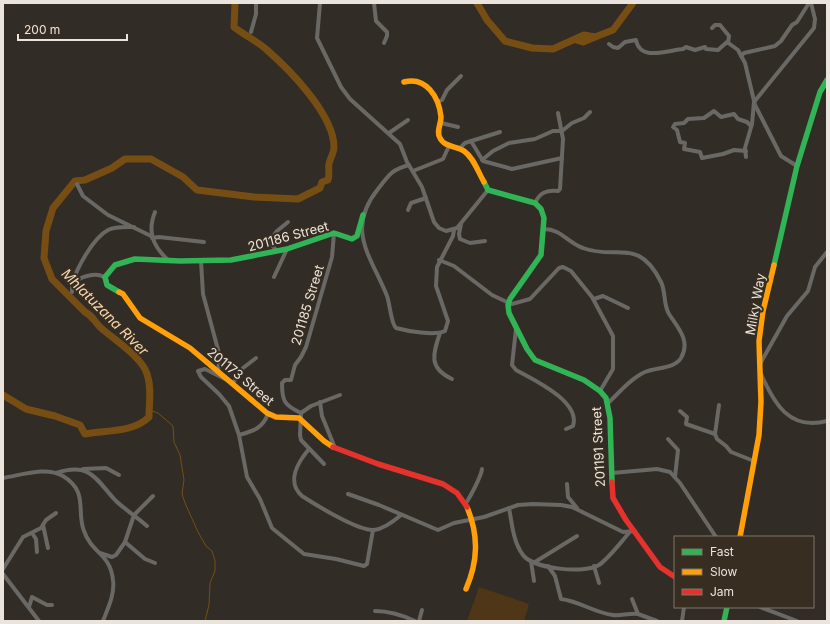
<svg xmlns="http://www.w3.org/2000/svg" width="830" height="624" viewBox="0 0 830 624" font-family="Inter,sans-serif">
<rect width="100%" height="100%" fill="#322c26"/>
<!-- garden -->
<polygon fill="#4f3616" points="479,587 529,604 524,621 467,621"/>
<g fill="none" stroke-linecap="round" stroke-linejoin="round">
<!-- stream -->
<polyline stroke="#764e13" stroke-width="1" points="149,410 158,413 173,426 174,442 180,455 184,480 182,494 185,503 198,532 206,546 212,551 215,561 215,571 210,583 209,605 205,621"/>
<!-- river -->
<g stroke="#764e13" stroke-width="7">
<polyline points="477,3 487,20 505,41 532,48 553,49 584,35 595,37 613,30 633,3"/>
<polyline points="576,40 583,42 595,37"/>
<path d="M3 395 26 409 55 416 80 425 85 434C106 430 133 433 149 417 149 403 152 388 147 374 142 357 113 339 100 327 94 321 93 316 85 312L52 279 44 258 46 231 53 208 75 181 85 180 112 168 125 159H151L183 177 197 190 254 197 298 199 320 188 322 182 328 180C330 174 328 170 329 164 330 158 334 153 334 147 334 115 290 70 267 50 257 41 244 35 234 27L235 3"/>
</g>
<!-- street -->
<g stroke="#696865" stroke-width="4">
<polyline points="320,3 317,38 341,87 350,99 400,144 407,162 422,187 434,222 439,228 446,231 457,228 488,190"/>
<polyline points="374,3 376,21 387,32 387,36 384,43"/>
<polyline points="712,28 715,25 720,25 729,36 728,43"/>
<polyline points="251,32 256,14 256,3"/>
<path d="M609 44 613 47 618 48 625 42 636 40C640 62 669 50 683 49L686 47 695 50 705 47 706 49 718 50 727 42 738 50 745 63 755 105 781 156 797 166"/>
<polyline points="741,56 744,53 775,46 781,41 792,25 797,22 809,3"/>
<polyline points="437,102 442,100 447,90 461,76"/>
<polyline points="441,123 458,127"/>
<polyline points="389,133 408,120"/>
<polyline points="471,141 483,161 512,169 562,158"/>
<polyline points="460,148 465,143 500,132"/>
<polyline points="746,151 734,150 723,154 702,158 700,152 684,149 685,143 680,142 677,130 673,127 675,124 684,123 688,119 704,118 714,111 721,117 734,114 738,119 747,122 751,126"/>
<polyline points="746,157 745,148 752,124 754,102 814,28 815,19 811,3"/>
<polyline points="482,160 493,151 509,143 535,139 553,131 562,131 572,123 584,118 590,112"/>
<path d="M409 165C391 170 389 175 378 189 345 230 371 256 387 296 390 304 391 324 396 328 407 331 435 336 445 331L448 321 436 286 437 267 453 236 454 230"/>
<polyline points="413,171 443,159 449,146"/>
<polyline points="77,184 83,196 108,215 151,236"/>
<path d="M535 203C540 192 547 190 558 191L560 189 563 139 558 113"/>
<polyline points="408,210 411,203 426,198"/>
<path d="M155 212C147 232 153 246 168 260"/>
<polyline points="461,224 459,234 460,239 470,243 485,241"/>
<path d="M544 229C561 229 568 243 583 248 617 261 638 236 661 282 666 292 663 304 669 314 678 328 691 341 681 358 674 369 657 367 645 372 631 378 619 393 608 403"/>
<polyline points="152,238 159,237 204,242"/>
<polyline points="277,251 269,242 277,231 288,222"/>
<polyline points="439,260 454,266 492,295 509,303"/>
<polyline points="201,261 203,294 220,357 218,370"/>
<polyline points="274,277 287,249"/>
<path d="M72 285C76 269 93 238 108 230 116 226 125 227 134 227"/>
<path d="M72 292V284C79 277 97 271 105 278"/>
<polyline points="594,299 603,296 628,308"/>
<polyline points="508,305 530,299 559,268 563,267 571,271 592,297 613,336 613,369 600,391"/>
<path d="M516 329 512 365 516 370C532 379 581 401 573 426L566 429"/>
<path d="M440 333C433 354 428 368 452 379"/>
<polyline points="760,364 787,316 808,291 815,267 827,252"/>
<path d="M761 374C774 403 789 431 827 421"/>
<polyline points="225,379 205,369 198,371 201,377 219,394 229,406 239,435 247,477 260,499 272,528 304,554 336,559 364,566 367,564 373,530"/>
<polyline points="233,383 243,368 256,358"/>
<polyline points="320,402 322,416 335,448"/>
<polyline points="719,405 715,434 717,439 726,446 731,452 754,461"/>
<polyline points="680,411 687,417 686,424 715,434"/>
<path d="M301 413C284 405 282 401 282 383L285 380H291L295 365 301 357 306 347 332 257 334 233"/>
<path d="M239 435C253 431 262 429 268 414"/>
<polyline points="668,439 678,450 675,477"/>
<path d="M309 449C298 462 286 482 302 496 316 505 358 531 374 530 383 529 394 521 401 515"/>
<polyline points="324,464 301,440 300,435 301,413 311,406 340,395"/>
<polyline points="83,469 106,468 119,475"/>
<path d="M56 473C90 462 95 478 115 500 124 509 137 517 147 526"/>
<polyline points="612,473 657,469 670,472 680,483 716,537"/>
<path d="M3 478C22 475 46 466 63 476 89 492 76 511 84 531 92 554 110 553 113 580 115 594 108 608 103 621"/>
<polyline points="567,484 568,497 577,508"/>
<polyline points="348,494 379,505 438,530 454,523 484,517 518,505 533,504 561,505 572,507 623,532 635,531"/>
<path d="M465 505C470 497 481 477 482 469"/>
<path d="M509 508C512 523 513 542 523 555 533 569 585 574 599 565 609 558 621 542 629 533"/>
<polyline points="43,525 48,548"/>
<polyline points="32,533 36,539 37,552"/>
<polyline points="125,542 145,559 155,563"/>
<polyline points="100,553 112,557 116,555 125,542 134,515 153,496"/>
<polyline points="531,561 534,581"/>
<polyline points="535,562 577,536"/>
<path d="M548 566 555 576 561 599C579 601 595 613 613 615 621 616 629 613 638 614"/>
<polyline points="594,566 599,583"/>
<polyline points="3,569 23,537 41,528 46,520 56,513"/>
<polyline points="3,574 39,621"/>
<polyline points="632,599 638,614 657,621"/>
<polyline points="29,607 32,597 47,605 52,605"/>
<polyline points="760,607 797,621"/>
<path d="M375 611C390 611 402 615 415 621"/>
<polyline points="419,621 422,610"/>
<polyline points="682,621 684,607"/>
</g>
<!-- fast -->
<g stroke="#30b455" stroke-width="5.5">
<polyline points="484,182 488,190 535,203 541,209 544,218 541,255 510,299 508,305 509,313 527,349 535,360 584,380 600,391 606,398 610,418 612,482"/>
<polyline points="774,265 797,166 820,92 827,80"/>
<polyline points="119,292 107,285 105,277 115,265 135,259 180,261 231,260 287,249 334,233 352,239 357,236 363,215"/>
<polyline points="724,621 727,607"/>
</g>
<!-- slow -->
<g stroke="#ff9f0a" stroke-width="5.5">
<path d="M404 82C426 76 439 97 441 117 441 124 436 132 440 138 444 147 457 146 464 151 474 158 478 172 484 182"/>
<polyline points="119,292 123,294 140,318 190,348 267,413 276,417 299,418 324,441 333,447"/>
<polyline points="740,537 759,435 761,402 759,341 763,311 774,265"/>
<path d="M466 589C478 561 479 536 467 507"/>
</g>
<!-- jam -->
<g stroke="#e5322d" stroke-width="5.5">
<polyline points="333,447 378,464 443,484 457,493 467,507"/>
<polyline points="612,482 613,498 626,520 660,567 675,577"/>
</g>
</g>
<g text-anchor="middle" stroke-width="4" stroke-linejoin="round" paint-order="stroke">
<!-- street labels -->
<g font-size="13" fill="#ebe4dd" stroke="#372d21">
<text transform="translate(288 236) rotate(-15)" y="5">201186 Street</text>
<text transform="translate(755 304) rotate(-80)" y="5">Milky Way</text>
<text transform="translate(307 305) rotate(-73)" y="5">201185 Street</text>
<text transform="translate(241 376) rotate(40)" y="5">201173 Street</text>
<text transform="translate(598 447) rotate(-93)" y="5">201191 Street</text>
</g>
<!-- water labels -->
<g font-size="14" font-style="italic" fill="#f7d7b3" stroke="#372d21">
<text transform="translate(105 312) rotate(45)" y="5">Mhlatuzana River</text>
</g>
</g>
<!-- border -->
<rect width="830" height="624" fill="none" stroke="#ebe4dd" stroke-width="8"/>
<!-- legend -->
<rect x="674" y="536" width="140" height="72" fill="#372d21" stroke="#7f766c"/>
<rect x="682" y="549" width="20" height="6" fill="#30b455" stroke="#7f766c"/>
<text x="710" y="556" font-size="12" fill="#ebe4dd">Fast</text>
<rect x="682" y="569" width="20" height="6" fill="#ff9f0a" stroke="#7f766c"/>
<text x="710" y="576" font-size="12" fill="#ebe4dd">Slow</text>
<rect x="682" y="589" width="20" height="6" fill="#e5322d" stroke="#7f766c"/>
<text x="710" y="596" font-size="12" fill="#ebe4dd">Jam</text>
<!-- scale -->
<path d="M18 34v6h109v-6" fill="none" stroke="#ebe4dd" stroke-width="2"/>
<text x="24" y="34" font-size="12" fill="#ebe4dd" stroke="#372d21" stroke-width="3" paint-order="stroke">200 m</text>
</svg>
